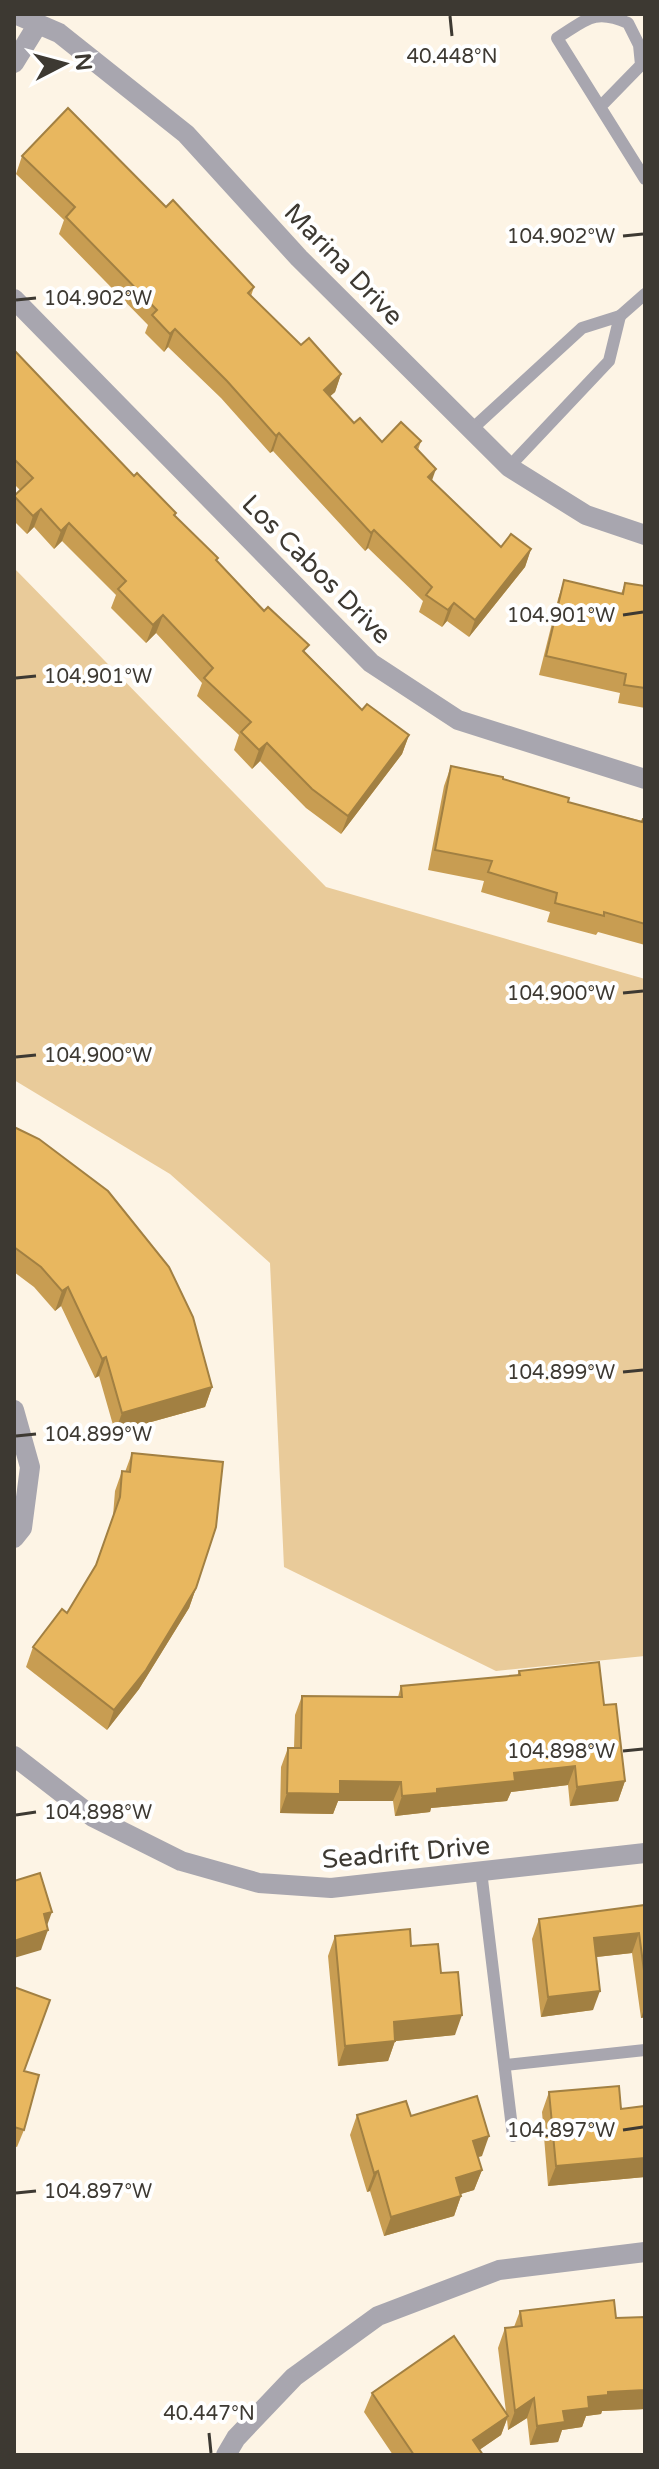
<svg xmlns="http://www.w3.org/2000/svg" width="659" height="2469" viewBox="0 0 659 2469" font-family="'Varela Round',sans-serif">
<rect width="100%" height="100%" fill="#fdf4e5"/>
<!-- green -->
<polygon fill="#e9cb9a" points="14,568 326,887 645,979 645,1656 496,1671 284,1567 270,1263 170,1174 14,1080"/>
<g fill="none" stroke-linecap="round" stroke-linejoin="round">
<!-- service -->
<g stroke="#a8a6af" stroke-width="12">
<path d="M600 107 641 65 639 45 628 23C594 8 586 20 557 38L645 179"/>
<polyline points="620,316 645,294"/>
<polyline points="472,429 582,328 620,316 609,361 509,467"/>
<polyline points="481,1871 513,2136"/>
<polyline points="505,2065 645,2050"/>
</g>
<!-- minor -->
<g stroke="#a8a6af" stroke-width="20">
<polyline points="15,14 59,33 186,134 299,258 509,467 586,515 645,535"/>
<polyline points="14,63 38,24"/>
<polyline points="14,299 371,663 458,720 645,779"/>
<polyline points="14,1410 30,1467 22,1528 14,1538"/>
<polyline points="14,1756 93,1817 181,1861 259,1883 331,1888 645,1853"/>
<polyline points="226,2455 236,2438 294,2377 378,2316 499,2270 645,2252"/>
</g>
</g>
<!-- wall -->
<g fill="#c89d52">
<polygon points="22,156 166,207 254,287 251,296 301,345 341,374 335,392 330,396 354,423 382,442 421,441 418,450 432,480 501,547 531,549 525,567 469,637 447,621 442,627 419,612 423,601 368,548 365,551 273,451 270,453 221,398 168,347 164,352 145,333 148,325 59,234 64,220 16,174"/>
<polygon points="14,350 134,476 176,513 175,516 218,558 217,561 362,710 409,735 402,754 341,834 306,808 260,761 252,769 234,750 239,735 197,696 202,683 156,633 146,643 111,608 116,595 62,541 54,549 34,527 27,534 14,521 14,497 20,490 14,484"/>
<polygon points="564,580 621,594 625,583 645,586 645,708 618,703 620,693 539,675 558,599"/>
<polygon points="451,766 503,779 568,802 642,821 645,819 645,945 598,932 596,935 547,922 550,912 481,892 484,881 428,870 444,786"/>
<polygon points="14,1127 212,1387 205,1407 115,1432 99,1376 95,1378 61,1306 55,1311 34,1287 14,1272"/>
<polygon points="132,1453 196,1588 189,1608 139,1689 107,1730 26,1667 33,1647 67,1613 95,1567 113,1516 115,1491 122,1471 125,1472"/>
<polygon points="519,1671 604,1705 625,1781 618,1801 570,1806 568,1785 511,1792 507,1801 431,1808 430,1812 395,1816 393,1801 338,1801 333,1814 280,1813 281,1767 288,1748 294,1748 295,1715 302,1696 398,1697 401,1686 517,1676"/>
<polygon points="645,1905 645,2017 641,2018 632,1953 597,1957 593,2010 541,2017 532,1939 539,1919"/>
<polygon points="335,1936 411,1946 441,1973 455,2035 395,2041 388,2061 338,2066 328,1956"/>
<polygon points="14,1987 24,2071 24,2130 17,2147 14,2146"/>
<polygon points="549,2092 621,2109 645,2106 645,2177 548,2186 542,2112"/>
<polygon points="357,2115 411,2116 482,2156 478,2157 482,2170 474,2190 460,2194 461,2196 454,2216 384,2236 370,2191 367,2192 350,2135"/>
<polygon points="520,2311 616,2318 645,2317 645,2409 602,2411 601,2414 586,2416 582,2427 562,2430 558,2442 530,2445 527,2418 508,2430 507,2419 501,2435 479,2450 483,2455 393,2455 364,2412 372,2393 506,2412 498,2348 505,2328 514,2327"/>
</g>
<!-- shaded-wall -->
<g fill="#a28042">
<polygon points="175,329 168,347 164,352 170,334"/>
<polygon points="341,374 335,392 318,407 324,390"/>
<polygon points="279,433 273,451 270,453 276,436"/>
<polygon points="436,469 430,486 428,477"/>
<polygon points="41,509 34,527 27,534 33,516"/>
<polygon points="69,523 62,541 54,549 61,531"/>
<polygon points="374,530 368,548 365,551 371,533"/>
<polygon points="531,549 525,567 469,637 475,620"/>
<polygon points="454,603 447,621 442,627 448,610"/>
<polygon points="163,615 156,633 146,643 153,625"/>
<polygon points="409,735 402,754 341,834 348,816"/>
<polygon points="267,743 260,761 252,769 259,750"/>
<polygon points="68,1287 61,1306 55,1311 62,1291"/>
<polygon points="106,1357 99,1376 95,1378 102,1359"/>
<polygon points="212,1387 205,1407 115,1432 122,1413"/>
<polygon points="196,1588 189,1608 139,1689 107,1730 114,1710"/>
<polygon points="575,1766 568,1785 511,1792 507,1801 431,1808 430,1812 395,1816 402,1796 514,1773"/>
<polygon points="340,1781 401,1782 393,1801 338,1801 333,1814 280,1813 287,1793"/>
<polygon points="625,1781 618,1801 570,1806 577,1787"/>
<polygon points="52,1912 45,1931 44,1914"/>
<polygon points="48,1930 41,1950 14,1958 14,1941"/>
<polygon points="639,1933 632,1953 587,1958 594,1938"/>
<polygon points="600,1991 593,2010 541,2017 548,1997"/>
<polygon points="645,2006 645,2017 641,2018"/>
<polygon points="462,2015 455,2035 386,2042 394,2022"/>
<polygon points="395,2041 388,2061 338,2066 345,2046"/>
<polygon points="489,2136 482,2156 466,2160 473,2141"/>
<polygon points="645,2158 645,2177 548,2186 556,2166"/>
<polygon points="482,2170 474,2190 448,2198 456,2178"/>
<polygon points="378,2171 370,2191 367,2192 374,2173"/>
<polygon points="461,2196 454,2216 384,2236 391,2217"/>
<polygon points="645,2390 645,2409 602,2411 601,2414 586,2416 582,2427 562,2430 558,2442 530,2445 537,2426 588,2397 608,2392"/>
<polygon points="534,2398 527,2418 508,2430 515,2411"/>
<polygon points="508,2416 501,2435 472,2455 473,2440"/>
</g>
<!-- building -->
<g fill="#e8b75f" stroke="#a28042" stroke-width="2">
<polygon points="68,108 166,207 173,200 254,287 248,293 301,345 309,338 341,374 324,390 354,423 360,418 382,442 401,422 421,441 415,447 436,469 428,477 501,547 511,534 531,549 475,620 454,603 448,610 426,595 432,587 374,530 371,533 279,433 276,436 227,381 175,329 170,334 152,315 157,310 66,217 75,207 22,156"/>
<polygon points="14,350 134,476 137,473 176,513 174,515 218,558 216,560 264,611 268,607 309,645 303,651 362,710 367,704 409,735 348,816 312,789 267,743 259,750 241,732 251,722 204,678 213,668 163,615 153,625 118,589 126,581 69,523 61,531 41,509 33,516 14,496 33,478 14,459"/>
<polygon points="564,580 623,594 625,583 645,586 645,688 624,685 626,674 546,656"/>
<polygon points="451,766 503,777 503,779 569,798 568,802 642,822 643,819 645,819 645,924 604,912 604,916 555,903 557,893 488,872 492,861 435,850"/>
<polygon points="14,1127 39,1139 108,1191 169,1267 193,1317 212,1387 122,1413 106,1357 102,1359 68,1287 62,1291 41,1267 14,1247"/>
<polygon points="132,1453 223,1462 216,1527 196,1588 146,1670 114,1710 33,1647 62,1609 67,1613 96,1565 120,1497 122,1471 130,1472"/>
<polygon points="599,1662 604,1705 616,1704 625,1781 577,1787 575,1766 514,1773 515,1781 437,1789 437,1793 402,1796 401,1782 340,1781 340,1794 287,1793 288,1748 301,1748 302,1696 402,1697 401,1686 520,1675 519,1671"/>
<polygon points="40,1873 52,1912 44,1914 48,1930 14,1941 14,1881"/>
<polygon points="645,1905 645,1978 639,1933 594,1938 600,1991 548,1997 539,1919"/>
<polygon points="410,1929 411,1946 438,1944 441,1973 458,1972 462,2015 394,2022 395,2041 345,2046 335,1936"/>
<polygon points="14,1987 50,2000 24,2071 39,2075 24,2130 14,2127"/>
<polygon points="619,2086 621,2109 645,2106 645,2158 556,2166 549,2092"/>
<polygon points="477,2096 489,2136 473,2141 482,2170 456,2178 461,2196 391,2217 378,2171 374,2173 357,2115 406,2101 411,2116"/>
<polygon points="614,2300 616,2318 645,2317 645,2390 608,2392 608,2395 588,2397 589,2408 563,2411 565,2422 537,2426 534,2398 515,2411 505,2328 522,2326 520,2311"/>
<polygon points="454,2336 508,2416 473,2440 483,2455 414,2455 372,2393"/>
</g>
<!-- ticks -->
<path fill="none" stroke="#3d3932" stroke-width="3" d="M450 16 452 36M623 236 643 234M16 300 36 298M623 615 643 612M16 678 36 676M623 993 643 991M16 1057 36 1055M623 1372 643 1370M16 1436 36 1434M623 1751 643 1749M16 1815 36 1812M623 2130 643 2127M16 2193 36 2191M209 2433 211 2453"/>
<g text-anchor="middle" stroke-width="8" stroke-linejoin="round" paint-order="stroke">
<!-- street labels -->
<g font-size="26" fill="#3d3932" stroke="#fff">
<text transform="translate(344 264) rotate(46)" y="9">Marina Drive</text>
<text transform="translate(317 569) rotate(45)" y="9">Los Cabos Drive</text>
<text transform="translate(406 1852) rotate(-5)" y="9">Seadrift Drive</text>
</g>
</g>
<g font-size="20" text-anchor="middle" fill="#3d3932" stroke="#fff" stroke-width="8" stroke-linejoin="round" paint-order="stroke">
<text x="452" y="63">40.448°N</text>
<text x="561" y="243">104.902°W</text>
<text x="98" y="305">104.902°W</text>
<text x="561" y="622">104.901°W</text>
<text x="98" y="683">104.901°W</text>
<text x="561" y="1000">104.900°W</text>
<text x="98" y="1062">104.900°W</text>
<text x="561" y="1379">104.899°W</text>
<text x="98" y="1441">104.899°W</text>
<text x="561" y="1758">104.898°W</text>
<text x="98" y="1819">104.898°W</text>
<text x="561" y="2137">104.897°W</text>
<text x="98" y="2198">104.897°W</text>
<text x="209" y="2420">40.447°N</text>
</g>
<!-- border -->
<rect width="659" height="2469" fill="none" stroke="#3d3932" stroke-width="32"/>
<!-- north arrow -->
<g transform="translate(64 64) rotate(84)" stroke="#ffffff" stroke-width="6" paint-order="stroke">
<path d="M0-6L14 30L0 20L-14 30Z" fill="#3d3932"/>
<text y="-12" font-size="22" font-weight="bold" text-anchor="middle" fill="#3d3932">N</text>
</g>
</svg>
